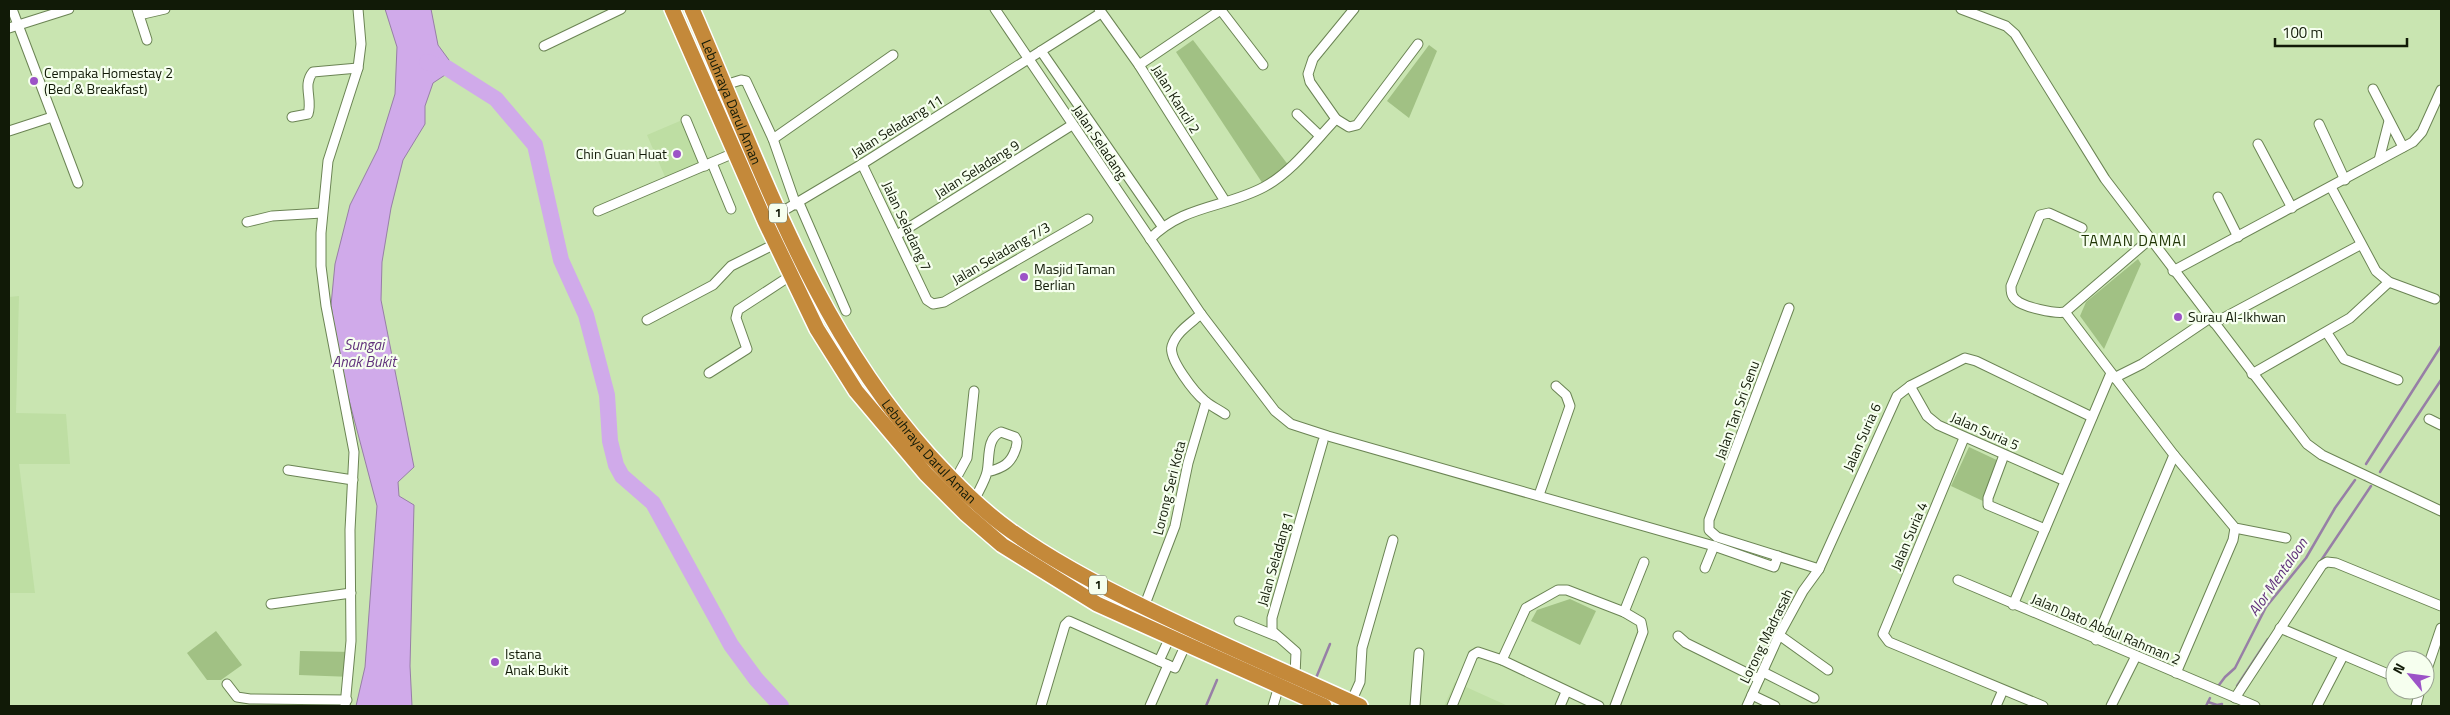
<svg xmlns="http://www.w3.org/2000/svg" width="2450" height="715" viewBox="0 0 2450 715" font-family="'Titillium Web',sans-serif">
<rect width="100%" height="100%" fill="#c9e5b1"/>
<!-- built -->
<g fill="#bedea3">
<polygon points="687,118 706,162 666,179 647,135"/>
<polygon points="19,296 16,413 66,414 70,464 19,464 35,593 9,593 9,297"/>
<polygon points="1455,682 1508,706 1444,706"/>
</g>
<!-- green -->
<g fill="#a1c184">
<polygon points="1193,40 1289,166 1263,184 1176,52"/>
<polygon points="1429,45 1437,51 1409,118 1387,101"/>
<polygon points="2138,259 2141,264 2104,349 2080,316 2086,302"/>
<polygon points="1969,447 2001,462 1983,501 1951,486"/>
<polygon points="1570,599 1596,611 1580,645 1531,621 1537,610"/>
<polygon points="216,631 242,665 221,680 207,680 187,653"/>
<polygon points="300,651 353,652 352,677 299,675"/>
</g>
<!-- water -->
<polygon fill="#d0aaea" stroke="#977fa6" points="385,9 431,9 438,45 449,60 445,75 433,83 425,106 425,124 403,160 391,208 382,262 381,300 414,467 398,482 399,496 414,505 410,666 412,706 356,706 365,667 377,506 339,362 331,305 335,264 350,205 378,149 395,94 397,47"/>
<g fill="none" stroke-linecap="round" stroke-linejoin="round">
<!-- stream -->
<g stroke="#977fa6" stroke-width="2.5">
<polyline points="2366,464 2441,346"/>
<polyline points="2380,472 2441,380"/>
<polyline points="2320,562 2371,486"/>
<polyline points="1316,678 1330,644"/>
<polyline points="2219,685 2225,677 2235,668 2266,607 2306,558 2335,508 2355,480"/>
<polyline points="2237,686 2268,639"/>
<polyline points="2208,702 2217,705 2222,704"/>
<polyline points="1206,706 1217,680"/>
<polyline points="2206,706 2210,698"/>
</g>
<!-- river -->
<polyline stroke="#d0aaea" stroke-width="16" points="427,62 447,68 496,99 535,145 561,260 586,315 607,395 610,441 616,465 622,476 653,503 731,645 756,679 781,706"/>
<defs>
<g id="street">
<polyline points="12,9 78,183"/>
<polyline points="137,9 147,40"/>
<polyline points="995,9 1201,314 1275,411 1291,424 1328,436 1714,546 1774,567 1778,556"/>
<polyline points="1099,9 1139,65 1225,201"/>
<polyline points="1220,9 1263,65"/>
<polyline points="1354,9 1313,59 1308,74 1310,82 1336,119 1349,127 1357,125 1418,44"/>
<polyline points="1961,9 2006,26 2015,34 2105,179 2307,444 2322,455 2441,511"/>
<polyline points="139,15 165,9"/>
<polyline points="9,28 69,9"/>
<polyline points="544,46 621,9"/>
<polyline points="1041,51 1162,226"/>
<polyline points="1139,65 1222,9"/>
<polyline points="725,85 741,80 746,81 773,139 796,205"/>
<polyline points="2373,89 2403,147"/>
<polyline points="1297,114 1320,136"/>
<path d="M292 117 308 114C313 99 302 85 313 72L358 68"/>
<polyline points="686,120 705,166"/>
<polyline points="2319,124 2345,180"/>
<polyline points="9,131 52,117"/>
<polyline points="773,139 893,55"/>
<polyline points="2258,144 2292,208"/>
<polyline points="2379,160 2389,121"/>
<polyline points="712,163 731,209"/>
<polyline points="862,164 927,300 933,304 944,302 1088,219"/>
<polyline points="2331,187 2376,271 2389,282 2435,299"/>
<polyline points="2218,197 2238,237"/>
<polyline points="799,203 846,311"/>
<polyline points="598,211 734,153"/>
<polyline points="778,214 862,164 1101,13"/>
<polyline points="247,222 272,216 322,213"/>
<path d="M2082 228 2049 213 2040 215 2011 286C2011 291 2011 296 2016 300 2023 307 2055 314 2065 312L2150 239"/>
<polyline points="897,235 1072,125"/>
<path d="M1150 239C1183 205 1225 208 1264 187 1292 172 1314 142 1336 119"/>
<polyline points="2173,271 2413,142 2422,132 2441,90"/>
<polyline points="1789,308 1709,520 1709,530 1717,537 1819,569"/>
<polyline points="2065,312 2174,455 2235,528 2286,538"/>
<path d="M1201 314C1191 323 1176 332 1172 346 1168 359 1195 393 1205 401 1211 406 1219 410 1225 414"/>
<polyline points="647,320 713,285 731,266 775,244"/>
<polyline points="2214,323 2360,245"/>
<polyline points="2327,333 2344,359 2398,380"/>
<polyline points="709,373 747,349 736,318 738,310 790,276"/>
<polyline points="2252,374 2350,318 2389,282"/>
<polyline points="2114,378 2142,364 2210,318"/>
<polyline points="1910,386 1927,416 1938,425 2065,481"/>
<polyline points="2429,419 2441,425"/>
<polyline points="1964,438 1883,634 1889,642 2043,706"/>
<polyline points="2004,455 1988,498 1988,505 2045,529"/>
<polyline points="288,470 353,480"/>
<polyline points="954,482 967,458 974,391"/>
<polyline points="1539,495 1570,406 1566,395 1556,386"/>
<path d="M974 501C978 492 985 481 987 472 990 459 986 438 1001 432L1015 437C1018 441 1017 443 1016 448 1011 464 1003 468 987 472"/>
<polyline points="1705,568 1714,546"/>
<polyline points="1958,580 2255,706"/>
<polyline points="271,604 351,593"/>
<polyline points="2013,605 2111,373"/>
<polyline points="1144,607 1175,526 1188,463 1206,402"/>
<polyline points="1624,612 1644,562"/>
<polyline points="1239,621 1276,636"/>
<polyline points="2280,628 2395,677"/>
<polyline points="1779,635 1828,670"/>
<polyline points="1678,636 1686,643 1759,679"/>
<polyline points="2096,640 2174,455"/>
<polyline points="1502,660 1526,608 1558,590 1567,590 1624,612 1641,622 1643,632 1615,706"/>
<polyline points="1159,661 1170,637"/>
<polyline points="1763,672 1814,698"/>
<polyline points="2176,673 2233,540 2235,528"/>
<polyline points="2425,675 2441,628"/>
<polyline points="1295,676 1296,652 1272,631 1272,618 1323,441"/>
<polyline points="227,684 237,697 250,699 347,700"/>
<polyline points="1752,695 1775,706"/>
<polyline points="2235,698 2322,565 2327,562 2336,563 2441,606"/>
<polyline points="1351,702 1360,682 1362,648 1393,540"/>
<polyline points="345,706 351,641 350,530 354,452 326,306 321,266 321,233 328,161 358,68 361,44 358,9"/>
<polyline points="1041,706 1065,625 1069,621 1175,668 1186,644"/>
<polyline points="1150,706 1168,665"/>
<polyline points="1273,706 1279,686"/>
<polyline points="1415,706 1419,653"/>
<polyline points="1452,706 1473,655 1478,652 1502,660 1599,706"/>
<polyline points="1560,706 1566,692"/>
<polyline points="1747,706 1779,635 1803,591 1819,569 1897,396 1910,386 1965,358 1976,361 2092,417"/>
<polyline points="1996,706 2003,690"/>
<polyline points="2111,706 2136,656"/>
<polyline points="2317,706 2343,656"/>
<polyline points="2416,706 2420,690"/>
</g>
<g id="highway">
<polyline points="672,9 765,221 817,329 856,391 926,474 965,513 1002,545 1097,604 1324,706"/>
<path id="s1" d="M692 9C761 166 812 325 929 455 955 483 980 509 1011 531 1054 562 1100 586 1148 609 1218 643 1290 674 1360 706"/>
</g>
</defs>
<!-- street casing -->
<use href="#street" stroke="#6b8454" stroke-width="11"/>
<!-- highway casing -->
<use href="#highway" stroke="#fff" stroke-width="18"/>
<!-- street -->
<use href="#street" stroke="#fff" stroke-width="9"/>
<!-- highway -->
<use href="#highway" stroke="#c4893a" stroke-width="15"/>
</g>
<!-- markers -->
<g fill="#9c53c7" stroke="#f6ffef" stroke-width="2">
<circle cx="34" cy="81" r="5"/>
<circle cx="677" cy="154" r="5"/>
<circle cx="1024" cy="277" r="5"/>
<circle cx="2178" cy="317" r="5"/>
<circle cx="495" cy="662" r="5"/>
</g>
<g text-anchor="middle" stroke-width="4.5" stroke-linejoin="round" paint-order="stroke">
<!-- shield labels -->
<g fill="#f6ffef" stroke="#565f4d" stroke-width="1">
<rect x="769" y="203.5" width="18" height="19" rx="4"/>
<rect x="1089" y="575.5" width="18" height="19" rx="4"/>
</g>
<g font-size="12" font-weight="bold" fill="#111a07">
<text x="778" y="217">1</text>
<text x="1098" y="589">1</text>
</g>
<!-- poi labels -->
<g font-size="14" fill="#111a07" stroke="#f6ffef" text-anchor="start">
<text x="44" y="78">Cempaka Homestay 2<tspan x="44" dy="16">(Bed &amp; Breakfast)</tspan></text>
<text x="667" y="159" text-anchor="end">Chin Guan Huat</text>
<text x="1034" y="274">Masjid Taman<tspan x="1034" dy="16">Berlian</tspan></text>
<text x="2188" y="322">Surau Al-Ikhwan</text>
<text x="505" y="659">Istana<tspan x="505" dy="16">Anak Bukit</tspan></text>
</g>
<!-- street labels -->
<g font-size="14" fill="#111a07" stroke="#f6ffef">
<text transform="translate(1176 99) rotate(58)" y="5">Jalan Kancil 2</text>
<text dy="5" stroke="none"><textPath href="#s1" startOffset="101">Lebuhraya Darul Aman</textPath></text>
<text transform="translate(897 126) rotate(-32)" y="5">Jalan Seladang 11</text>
<text transform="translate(1100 142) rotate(56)" y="5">Jalan Seladang</text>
<text transform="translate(977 169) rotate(-32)" y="5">Jalan Seladang 9</text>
<text transform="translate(907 226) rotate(65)" y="5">Jalan Seladang 7</text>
<text transform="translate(1001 253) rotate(-30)" y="5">Jalan Seladang 7/3</text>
<text transform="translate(1737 410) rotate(-70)" y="5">Jalan Tan Sri Senu</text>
<text transform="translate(1985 431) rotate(24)" y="5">Jalan Suria 5</text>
<text transform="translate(1862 437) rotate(-66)" y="5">Jalan Suria 6</text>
<text dy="5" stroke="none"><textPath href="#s1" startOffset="505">Lebuhraya Darul Aman</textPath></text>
<text transform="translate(1169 488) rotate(-76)" y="5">Lorong Seri Kota</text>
<text transform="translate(1909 536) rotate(-67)" y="5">Jalan Suria 4</text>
<text transform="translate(1275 559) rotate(-74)" y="5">Jalan Seladang 1</text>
<text transform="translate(2106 629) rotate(23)" y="5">Jalan Dato Abdul Rahman 2</text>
<text transform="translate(1766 636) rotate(-64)" y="5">Lorong Madrasah</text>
</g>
<!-- neighbourhood labels -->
<g font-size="15" letter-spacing="1" fill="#203505" stroke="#f6ffef">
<text x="2134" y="246">TAMAN DAMAI</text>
</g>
<!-- water labels -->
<g font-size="15" font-style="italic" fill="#60317b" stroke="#f6ffef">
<text x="364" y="350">Sungai<tspan x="364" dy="17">Anak Bukit</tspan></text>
<text transform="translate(2278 577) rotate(-55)" y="5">Alor Mentaloon</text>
</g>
</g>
<!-- border -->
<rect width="2450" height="715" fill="none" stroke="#111a07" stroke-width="20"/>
<!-- north arrow -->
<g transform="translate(2410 675) rotate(299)"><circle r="24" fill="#f6ffef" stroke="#9aa392"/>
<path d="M0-4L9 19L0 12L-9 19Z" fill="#9c53c7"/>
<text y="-8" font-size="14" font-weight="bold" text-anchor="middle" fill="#111a07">N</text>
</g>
<!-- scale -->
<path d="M2275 38v8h132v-8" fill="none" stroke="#111a07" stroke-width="2.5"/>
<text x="2282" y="38" font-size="15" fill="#111a07" stroke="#f6ffef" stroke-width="4" paint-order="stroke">100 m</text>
</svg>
